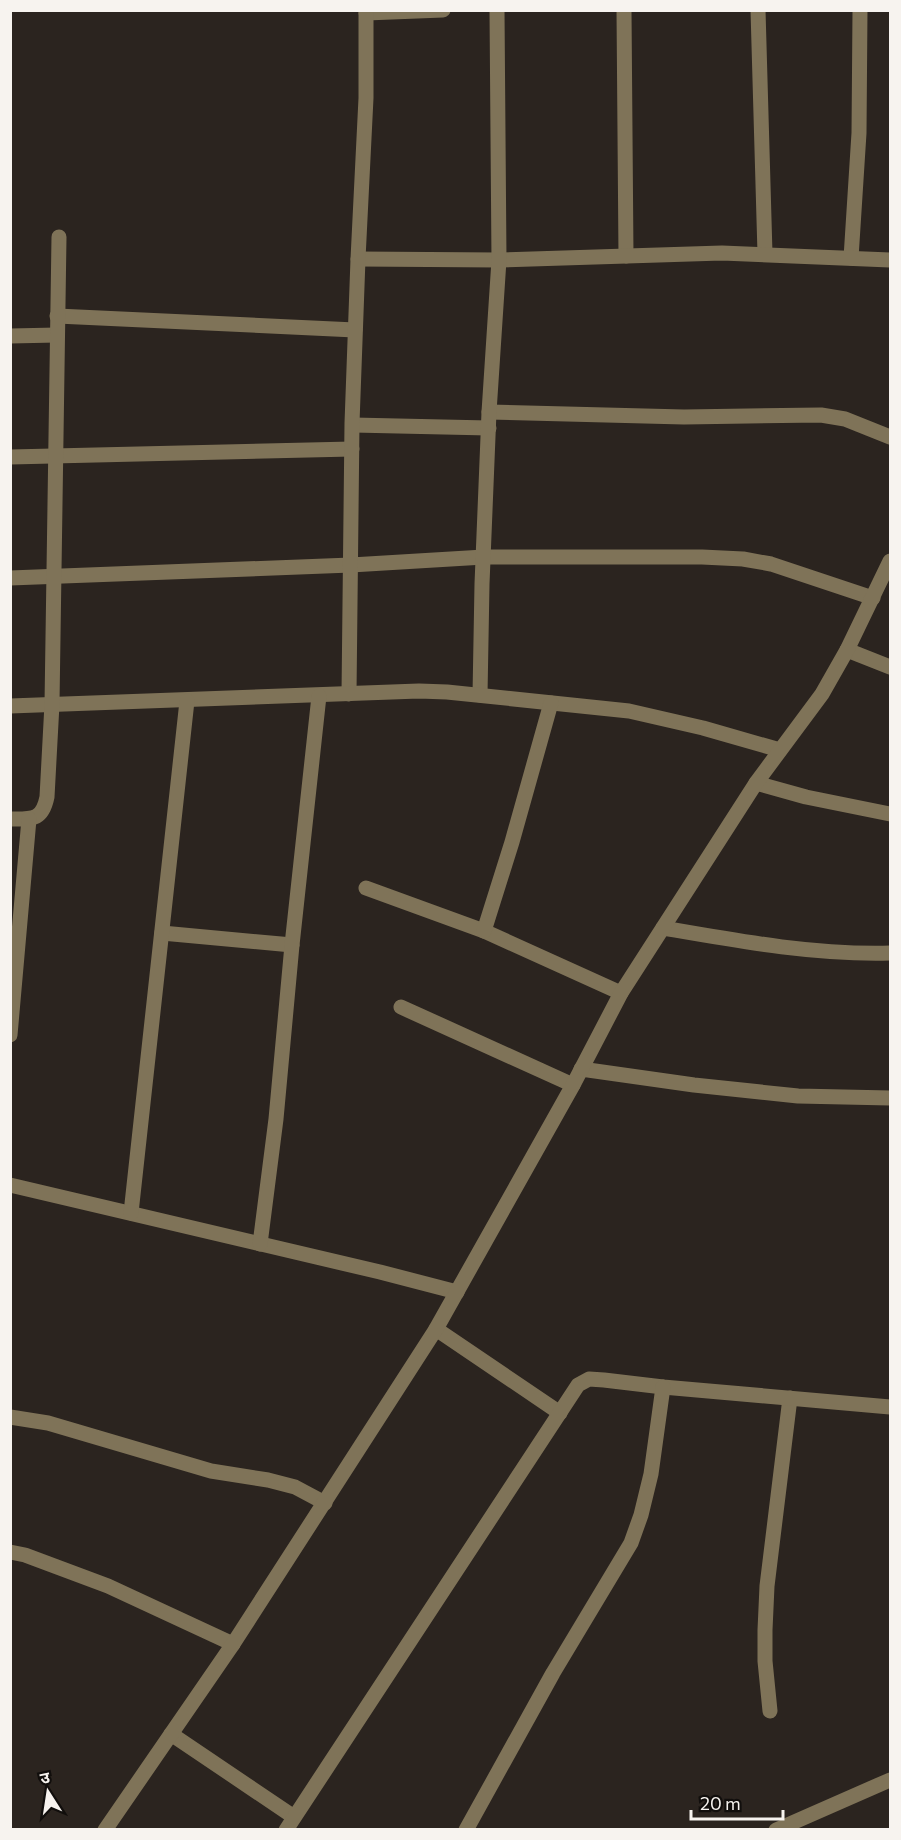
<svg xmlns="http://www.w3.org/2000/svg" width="901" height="1840" viewBox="0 0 901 1840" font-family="Commissioner,'Noto Sans Devanagari',sans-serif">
<rect width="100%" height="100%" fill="#2b241f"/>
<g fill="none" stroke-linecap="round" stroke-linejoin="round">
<!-- minor -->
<g stroke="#7f7358" stroke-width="15">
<polyline points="624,10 626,256"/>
<polyline points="758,10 765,254"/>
<polyline points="366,13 443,10"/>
<polyline points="851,258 859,133 860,10"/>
<polyline points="358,259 499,260 722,253 890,260"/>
<polyline points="57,316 355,330"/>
<polyline points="10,336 57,335"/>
<polyline points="489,412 684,417 821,415 845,419 890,437"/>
<polyline points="353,425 489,428"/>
<polyline points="10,457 352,449"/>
<polyline points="10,578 351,565 484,557 702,557 743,559 771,564 873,598"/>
<polyline points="847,650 890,667"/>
<polyline points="349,694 352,423 358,259 366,98 366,10"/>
<polyline points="480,695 482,584 489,412 499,260 497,10"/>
<polyline points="10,706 419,691 447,692 629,711 703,728 780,750"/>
<polyline points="756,783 806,797 890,814"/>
<path d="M10 819C32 819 42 821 47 797L52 704 59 237"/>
<polyline points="366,888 484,931 621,993"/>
<path d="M663 928C738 941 814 955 890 953"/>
<polyline points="484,931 512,842 551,703"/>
<polyline points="162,933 292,945"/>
<polyline points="401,1007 573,1085"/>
<polyline points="10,1035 29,819"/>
<polyline points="581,1069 694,1085 798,1096 890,1098"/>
<polyline points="10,1185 380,1272 457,1292"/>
<polyline points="131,1213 187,701"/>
<polyline points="260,1244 276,1119 292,945 319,696"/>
<polyline points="436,1329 560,1413"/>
<polyline points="10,1417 48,1423 211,1471 268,1480 295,1487 325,1503"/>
<polyline points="10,1552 25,1555 108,1586 233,1644"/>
<polyline points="770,1711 765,1661 765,1630 767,1586 790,1398"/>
<polyline points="171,1734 294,1817"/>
<polyline points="105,1830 233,1644 436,1329 573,1085 621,993 756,783 822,694 847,650 890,561"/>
<polyline points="286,1830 578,1385 589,1379 604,1380 663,1387 890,1407"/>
<polyline points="466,1830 553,1673 631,1543 641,1515 651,1474 663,1387"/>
<polyline points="776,1830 890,1780"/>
</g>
</g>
<!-- border -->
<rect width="901" height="1840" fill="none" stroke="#f7f3ef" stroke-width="24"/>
<!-- north arrow -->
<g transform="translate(48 1792) rotate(348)" stroke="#110e0c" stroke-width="4.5" paint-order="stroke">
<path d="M0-4.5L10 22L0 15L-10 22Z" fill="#f7f3ef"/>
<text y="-9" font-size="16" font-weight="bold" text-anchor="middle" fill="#f7f3ef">उ</text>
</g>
<!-- scale -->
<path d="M691 1810v9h92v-9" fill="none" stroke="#f7f3ef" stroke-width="3"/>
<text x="700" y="1810" font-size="18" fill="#f7f3ef" stroke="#110e0c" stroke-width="4.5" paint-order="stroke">20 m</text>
</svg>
